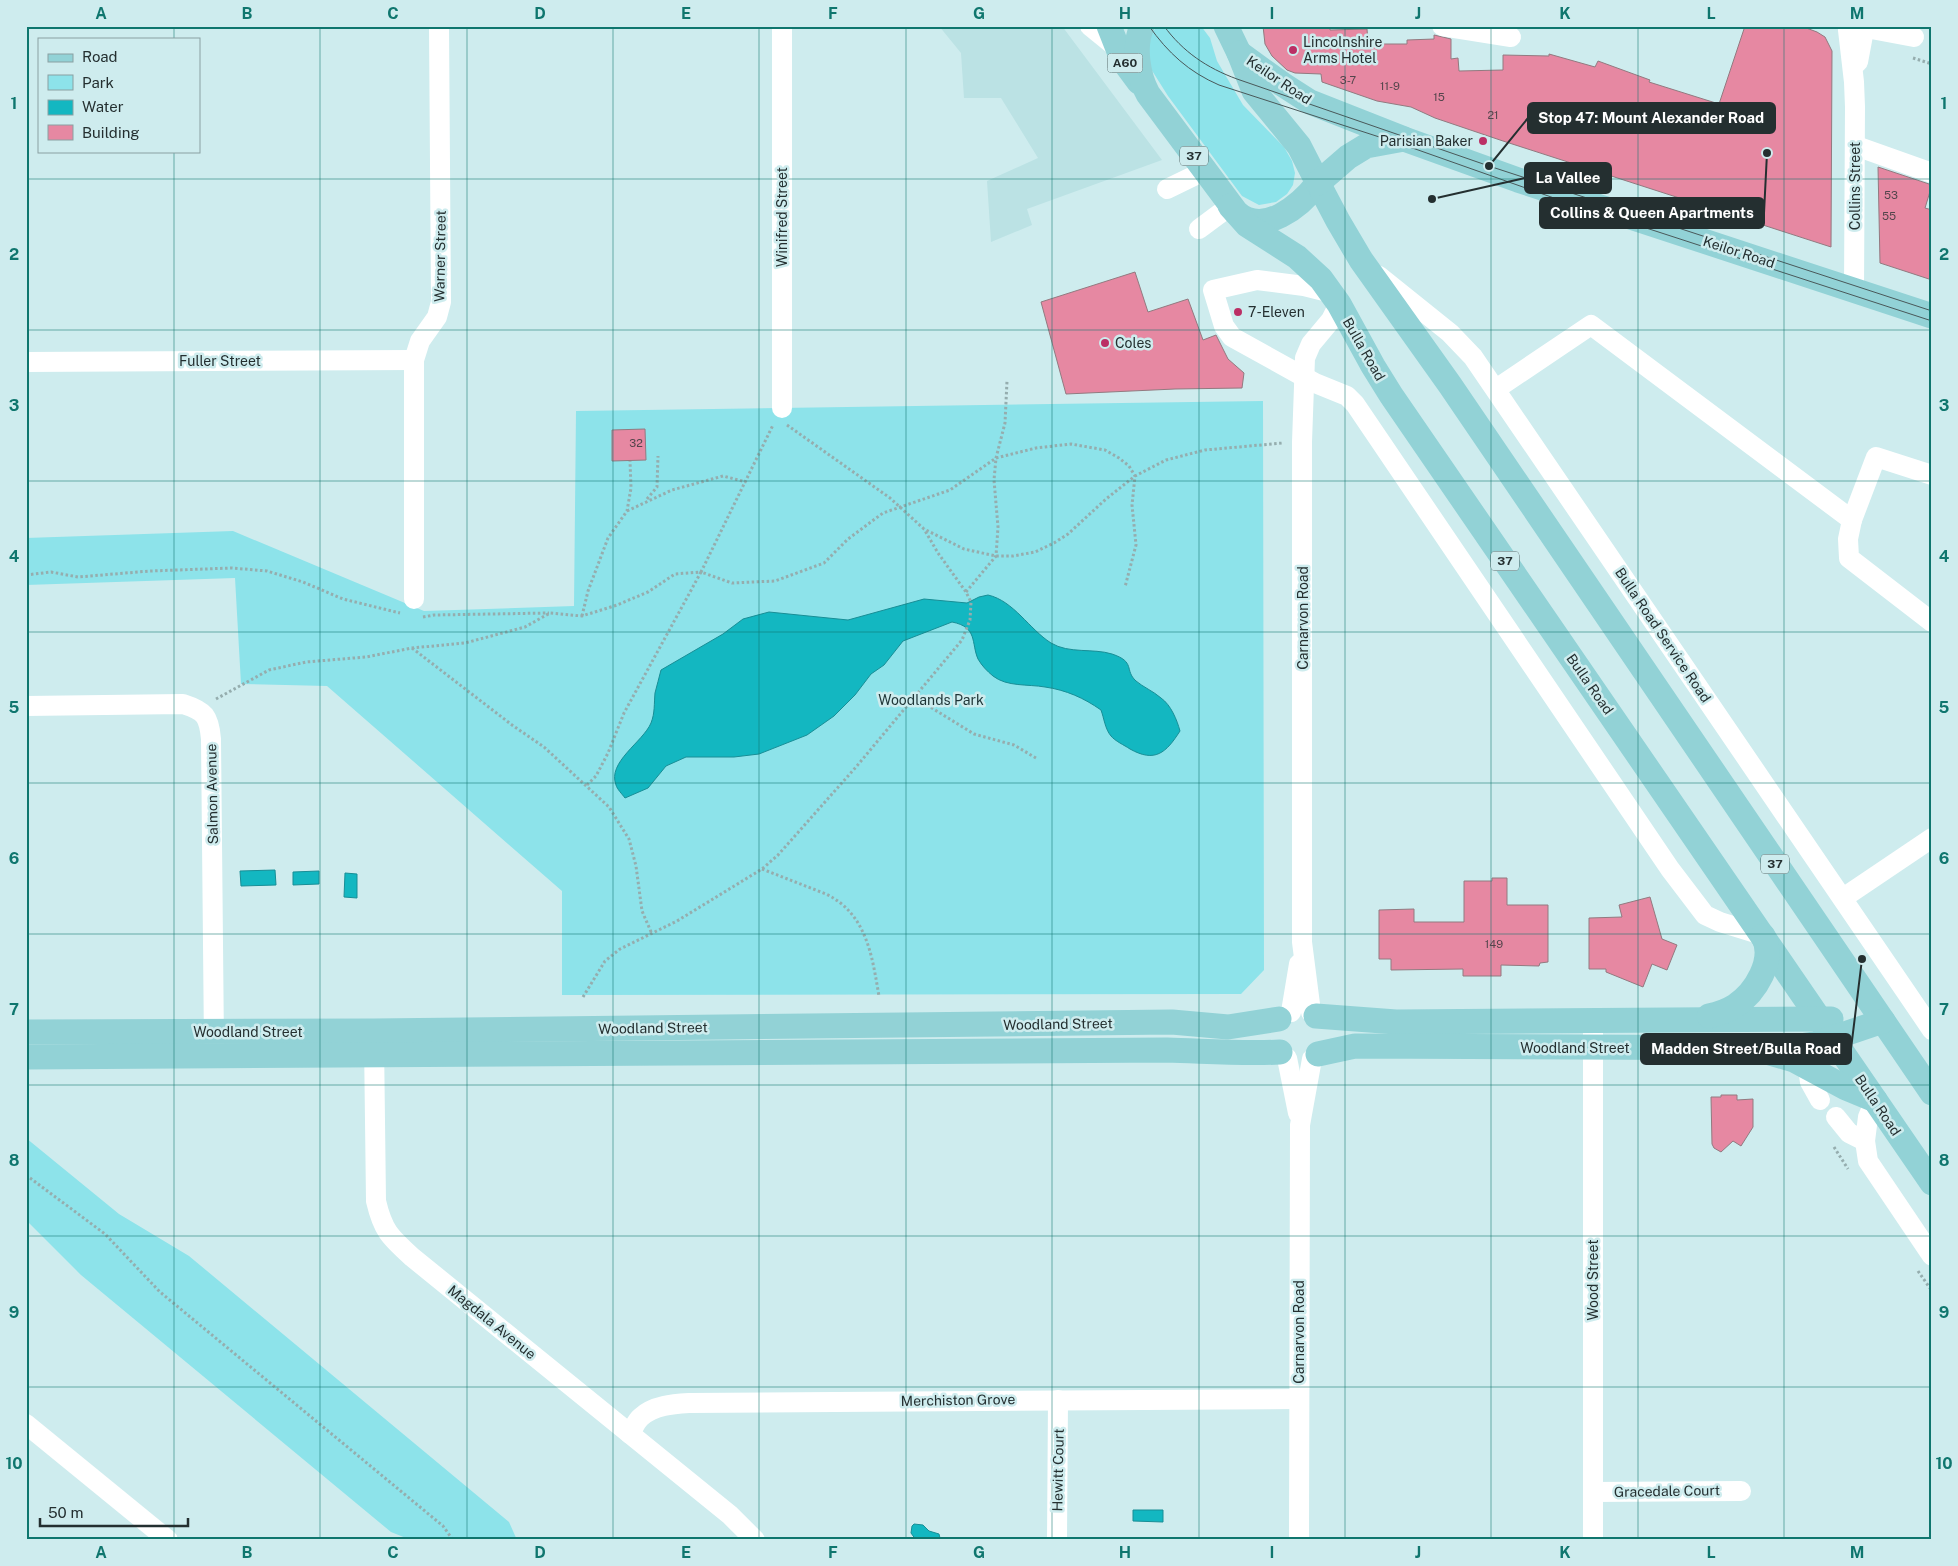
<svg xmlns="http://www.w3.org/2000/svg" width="1958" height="1566" viewBox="0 0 1958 1566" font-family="'Public Sans',sans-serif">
<rect width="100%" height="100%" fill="#ceecee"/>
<!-- built -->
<polygon fill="#bbe2e4" points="939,26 1062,26 1162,160 1027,209 1032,225 991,242 987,181 1038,158 1001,98 964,98 961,53"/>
<!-- green -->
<g fill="#8de3ea">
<polygon points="1158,26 1201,26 1210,38 1217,61 1243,105 1284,147 1292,161 1295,173 1293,185 1287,194 1276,202 1259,205 1242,196 1168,96 1151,69 1144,43 1148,36"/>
<polygon points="1263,401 1264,970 1241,994 562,995 562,891 327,686 241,684 235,578 26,585 26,538 233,531 424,611 574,606 576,411"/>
<polygon points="26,1138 119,1214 189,1256 509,1522 517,1540 411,1540 391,1532 81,1275 26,1220"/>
</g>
<!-- water -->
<g fill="#13b7c1" stroke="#188e96">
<path d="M988 595C1014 601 1029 629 1051 643 1069 654 1093 648 1112 654 1136 662 1124 670 1136 681 1143 687 1153 691 1161 698 1171 705 1177 720 1180 731 1166 753 1155 763 1130 749 1124 745 1115 741 1111 736 1105 729 1104 718 1101 710 1084 698 1066 690 1045 687 1028 684 1007 687 993 676 987 671 982 666 978 659 971 643 978 627 952 622L903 641 884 665 871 674 855 695 834 716 807 735 759 754 734 757H686L666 766 648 788 625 798C622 794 617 789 616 785 607 762 643 742 651 723 655 713 654 704 655 693 657 685 659 678 661 670L723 634 743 619 769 612 848 620 924 599 967 603 979 597Z"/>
<polygon points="275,870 276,885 241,886 240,871"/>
<polygon points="319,871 319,884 293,885 293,872"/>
<polygon points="345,873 357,874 357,898 344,897"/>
<polygon points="1133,1510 1163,1510 1163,1522 1133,1521"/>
<polygon points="914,1524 923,1525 929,1531 939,1534 940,1538 938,1540 916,1540 911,1533 912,1526"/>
</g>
<!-- building -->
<g fill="#e688a2" stroke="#927a80">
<polygon points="1263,26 1330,26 1330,30 1367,29 1368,42 1373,42 1373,44 1407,44 1407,40 1434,39 1434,35 1451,39 1451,59 1458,58 1459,71 1503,70 1503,55 1549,56 1549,54 1595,67 1598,61 1650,80 1649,82 1719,104 1745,26 1801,26 1817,32 1825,37 1832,51 1831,247 1503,141 1435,118 1411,107 1377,101 1322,82 1321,74 1295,73 1287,70 1272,56 1265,44"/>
<polygon points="1878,167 1932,185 1925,208 1932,210 1932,280 1880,263"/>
<polygon points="1135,272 1148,312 1188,299 1203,340 1216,335 1228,359 1244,373 1242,388 1175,389 1066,394 1041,302"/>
<polygon points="645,429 646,460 612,461 612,430"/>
<polygon points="1492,878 1507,878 1507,905 1548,905 1548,962 1540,963 1539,966 1501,965 1501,976 1463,976 1463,969 1391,970 1391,959 1379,959 1379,910 1414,909 1414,922 1464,922 1464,881 1492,881"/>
<polygon points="1650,897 1662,939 1677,945 1667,970 1652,964 1643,987 1606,972 1606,969 1589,969 1589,918 1622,917 1619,905"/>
<polygon points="1721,1095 1737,1095 1737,1100 1753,1099 1753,1127 1741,1146 1733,1141 1721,1152 1714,1148 1712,1144 1711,1097 1721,1097"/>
</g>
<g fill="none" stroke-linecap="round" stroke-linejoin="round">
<!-- path -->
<g stroke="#95adae" stroke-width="3" stroke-dasharray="2.5 2.5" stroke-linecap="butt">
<polyline points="1913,58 1932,64"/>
<polyline points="787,425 890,498 924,529 964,549 996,556 1013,556 1035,552 1054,543 1068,534 1106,499 1135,476 1166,460 1205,450 1283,443"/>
<polyline points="647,499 657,487 658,456"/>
<polyline points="627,511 672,490 723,476 746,482"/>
<polyline points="26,575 51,572 78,577 150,571 232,568 267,571 303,582 343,599 400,613"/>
<polyline points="966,592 996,556 998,527 994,480 996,458 1005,423 1007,381"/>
<polyline points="582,616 588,591 608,538 627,511 631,488 630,461"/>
<polyline points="423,617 434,615 549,613"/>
<polyline points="412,648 512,725 544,747 609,807 629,839 636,866 642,911 652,934"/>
<polyline points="914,697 974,734 1014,745 1036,758"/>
<polyline points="216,699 269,670 306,662 366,657 412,648 465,643 525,627 550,613 582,616 617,605 648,592 675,574 701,572 773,425"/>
<polyline points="587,785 596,776 608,753 624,713 701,572 732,583 775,581 824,563 848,539 883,513 950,490 996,458 1036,448 1071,444 1105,450 1119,458 1129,466 1135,476 1132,505 1136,545 1125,587"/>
<path d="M762 869 826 894C867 914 872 956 879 996"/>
<polyline points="583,997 605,961 620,949 677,921 762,869 778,855 856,767 962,640 970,620 971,602 966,592 938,553 924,529"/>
<polyline points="1834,1147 1848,1169"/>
<polyline points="26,1175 105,1234 160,1292 443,1526 453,1540"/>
<polyline points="1918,1271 1932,1291"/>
</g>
<!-- minor -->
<g stroke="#fff" stroke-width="20">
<polyline points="1090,26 1117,48"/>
<polyline points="1442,26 1511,37"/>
<polyline points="1866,28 1914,37"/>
<polyline points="1848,30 1854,82 1855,107 1854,290"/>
<polyline points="1858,62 1864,30"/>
<polyline points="1856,146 1932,173"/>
<polyline points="1167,189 1204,171"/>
<polyline points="1199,229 1230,206"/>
<polyline points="1379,276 1450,333 1473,357 1932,1030"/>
<polyline points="1332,293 1304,286 1257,280 1213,290 1224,326 1232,337 1315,383 1347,396 1355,404 1670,869 1705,915 1720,922 1762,935"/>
<polyline points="26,362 414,360"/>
<polyline points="1496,389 1591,325 1852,520 1848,539 1849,558 1932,622"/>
<polyline points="782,408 782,26"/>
<polyline points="1852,520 1876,457 1932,475"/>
<polyline points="414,599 414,360 420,341 437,317 441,302 439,26"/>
<path d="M26 706 183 704C205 711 209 716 211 739L214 1045"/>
<polyline points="1843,898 1932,838"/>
<polyline points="1291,1012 1299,964"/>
<polyline points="1311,1012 1302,942 1302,442 1305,358 1311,344 1331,320 1339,304"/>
<polyline points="1593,1032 1593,1540"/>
<path d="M374 1041 376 1201C383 1231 390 1237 412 1257L730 1515 755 1540"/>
<polyline points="1287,1058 1298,1113"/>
<polyline points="1808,1068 1810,1082 1820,1100"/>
<polyline points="1836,1117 1849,1133 1865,1141 1868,1161 1932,1256"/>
<polyline points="1865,1141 1868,1117 1875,1100"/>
<polyline points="26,1424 168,1540"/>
<path d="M630 1434C633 1429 636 1421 641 1417 654 1405 674 1404 690 1403L1299 1399"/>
<polyline points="1593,1492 1741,1491"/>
<polyline points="1057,1540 1058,1400"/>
<polyline points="1299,1540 1300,1125 1312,1059"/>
</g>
<!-- major -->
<g stroke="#92d2d6" stroke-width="25">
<polyline points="1109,26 1122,59 1139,82"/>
<path d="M1142 26C1133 46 1138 76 1148 94L1236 212C1263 238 1301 205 1318 183L1299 146 1254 91 1239 53 1226 26"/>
<polyline points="1239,53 1282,84 1310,102 1404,139 1518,180 1932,316"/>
<polyline points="1318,183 1338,221 1361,260 1450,385 1932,1093"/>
<polyline points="1318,183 1348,157 1366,146 1404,139"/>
<polyline points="1230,206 1247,225 1297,257 1321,279 1339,304 1373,366 1391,395 1932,1183"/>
<polyline points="1316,1016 1396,1022 1831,1019"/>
<path d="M1709 1016C1718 1014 1727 1011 1735 1006 1755 993 1776 960 1763 936"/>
<polyline points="26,1032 374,1031 1172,1022 1228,1027 1279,1019"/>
<polyline points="1770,1053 1794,1060 1846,1088 1875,1100"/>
<polyline points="1318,1054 1355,1046 1786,1048 1815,1044 1883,1021"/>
<path d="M26 1057 1167 1050C1205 1051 1242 1054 1280 1052"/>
</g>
<!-- tram -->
<g stroke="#495859" stroke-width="1">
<path d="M1149 26C1168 53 1189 72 1219 85L1404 145 1554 198 1932 321"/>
<path d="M1164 26C1183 52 1207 68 1237 79L1489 166 1932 311"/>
</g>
</g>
<!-- grid -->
<path fill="none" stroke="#0f766e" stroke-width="1" stroke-opacity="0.55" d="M174 26V39M320 26V1540M467 26V1540M613 26V1540M759 26V1540M906 26V1540M1052 26V1540M1199 26V1540M1345 26V1540M1491 26V1540M1638 26V1540M1784 26V1540M174 151V1540M26 179H1932M26 330H1932M26 481H1932M26 632H1932M26 783H1932M26 934H1932M26 1085H1932M26 1236H1932M26 1387H1932"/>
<!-- markers -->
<g fill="#bb2f65" stroke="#ceecee" stroke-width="2">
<circle cx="1293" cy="50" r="5"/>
<circle cx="1483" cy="141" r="5"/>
<circle cx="1238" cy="312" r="5"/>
<circle cx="1105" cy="343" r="5"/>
</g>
<g text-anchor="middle" stroke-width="5" stroke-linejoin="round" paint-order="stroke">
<!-- number labels -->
<g font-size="11" fill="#54454c">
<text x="1348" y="84">3-7</text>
<text x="1390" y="90">11-9</text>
<text x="1439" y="101">15</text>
<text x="1493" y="119">21</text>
<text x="1891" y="199">53</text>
<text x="1889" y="220">55</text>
<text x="636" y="447">32</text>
<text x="1494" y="948">149</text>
</g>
<!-- shield labels -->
<g fill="#ceecee" stroke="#576869" stroke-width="1">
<rect x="1107.5" y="53.5" width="35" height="19" rx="4"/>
<rect x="1180" y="146.5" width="28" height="19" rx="4"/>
<rect x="1491" y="551.5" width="28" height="19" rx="4"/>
<rect x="1761" y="854.5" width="28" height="19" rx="4"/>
</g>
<g font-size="12" font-weight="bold" fill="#242f30">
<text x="1125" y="67">A60</text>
<text x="1194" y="160">37</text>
<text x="1505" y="565">37</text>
<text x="1775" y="868">37</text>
</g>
<!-- poi labels -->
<g font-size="14" fill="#242f30" stroke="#ceecee" text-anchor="start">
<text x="1303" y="47">Lincolnshire<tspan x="1303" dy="16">Arms Hotel</tspan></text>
<text x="1473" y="146" text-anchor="end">Parisian Baker</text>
<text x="1248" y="317">7-Eleven</text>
<text x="1115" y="348">Coles</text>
</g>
<!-- street labels -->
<g font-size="14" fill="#242f30" stroke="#ceecee">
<text transform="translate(1279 80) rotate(34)" y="5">Keilor Road</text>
<text transform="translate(1855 186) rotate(-90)" y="5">Collins Street</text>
<text transform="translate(782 217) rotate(-90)" y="5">Winifred Street</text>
<text transform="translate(1739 252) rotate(18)" y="5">Keilor Road</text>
<text transform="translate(440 256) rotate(-89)" y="5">Warner Street</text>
<text transform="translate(1364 349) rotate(60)" y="5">Bulla Road</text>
<text x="220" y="366">Fuller Street</text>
<text transform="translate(1303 618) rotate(-90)" y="5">Carnarvon Road</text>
<text transform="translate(1663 635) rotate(56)" y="5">Bulla Road Service Road</text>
<text transform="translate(1590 684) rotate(55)" y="5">Bulla Road</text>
<text transform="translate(212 794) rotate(-91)" y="5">Salmon Avenue</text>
<text transform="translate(1058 1024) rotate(-1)" y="5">Woodland Street</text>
<text transform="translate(653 1028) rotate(-1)" y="5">Woodland Street</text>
<text x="248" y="1037">Woodland Street</text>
<text x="1575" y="1053">Woodland Street</text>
<text transform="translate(1878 1105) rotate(56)" y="5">Bulla Road</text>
<text transform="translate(1593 1280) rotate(-90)" y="5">Wood Street</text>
<text transform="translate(492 1322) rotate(39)" y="5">Magdala Avenue</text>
<text transform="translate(1299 1332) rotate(-90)" y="5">Carnarvon Road</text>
<text transform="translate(958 1400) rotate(-1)" y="5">Merchiston Grove</text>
<text transform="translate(1058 1470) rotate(-89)" y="5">Hewitt Court</text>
<text transform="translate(1667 1491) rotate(-1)" y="5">Gracedale Court</text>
</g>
<!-- park labels -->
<g font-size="14" fill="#1e3537" stroke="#ceecee">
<text x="931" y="705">Woodlands Park</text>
</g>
</g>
<!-- callouts -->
<path fill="none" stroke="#242f30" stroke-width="2" d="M1489 166L1528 118M1432 199L1525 178M1767 153L1764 213M1862 959L1851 1049"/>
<g fill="#242f30" stroke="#ceecee" stroke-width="2">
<circle cx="1489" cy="166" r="5"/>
<circle cx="1432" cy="199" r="5"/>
<circle cx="1767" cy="153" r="5"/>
<circle cx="1862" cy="959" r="5"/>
</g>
<g fill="#242f30" stroke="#242f30" stroke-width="2">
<rect x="1528" y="103" width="247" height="30" rx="5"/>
<rect x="1525" y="163" width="86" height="30" rx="5"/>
<rect x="1540" y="198" width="224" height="30" rx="5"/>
<rect x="1641" y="1034" width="210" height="30" rx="5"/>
</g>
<g font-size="15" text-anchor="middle" font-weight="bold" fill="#fff">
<text x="1651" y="123">Stop 47: Mount Alexander Road</text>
<text x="1568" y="183">La Vallee</text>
<text x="1652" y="218">Collins &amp; Queen Apartments</text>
<text x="1746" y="1054">Madden Street/Bulla Road</text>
</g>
<!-- border -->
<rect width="1958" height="1566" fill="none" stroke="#ceecee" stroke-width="55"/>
<!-- legend -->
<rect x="38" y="38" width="162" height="115" fill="#ceecee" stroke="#8aa0a2"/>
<rect x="48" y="54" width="25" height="8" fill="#92d2d6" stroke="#8aa0a2"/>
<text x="82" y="62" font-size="15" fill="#242f30">Road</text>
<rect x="48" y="75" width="25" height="15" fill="#8de3ea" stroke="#8aa0a2"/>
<text x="82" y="88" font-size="15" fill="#242f30">Park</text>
<rect x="48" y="100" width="25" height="15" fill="#13b7c1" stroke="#8aa0a2"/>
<text x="82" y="112" font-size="15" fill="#242f30">Water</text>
<rect x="48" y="125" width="25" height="15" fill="#e688a2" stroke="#8aa0a2"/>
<text x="82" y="138" font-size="15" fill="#242f30">Building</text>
<!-- scale -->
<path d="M40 1518v8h148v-8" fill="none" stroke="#242f30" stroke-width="2.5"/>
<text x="48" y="1518" font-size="15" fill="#242f30" stroke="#ceecee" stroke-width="4" paint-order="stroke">50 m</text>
<rect x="28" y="28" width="1902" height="1510" fill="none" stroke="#0f766e" stroke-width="2"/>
<g font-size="16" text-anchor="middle" font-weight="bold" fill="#0f766e">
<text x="101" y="19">A</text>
<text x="247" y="19">B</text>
<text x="393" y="19">C</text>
<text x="540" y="19">D</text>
<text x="686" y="19">E</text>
<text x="833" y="19">F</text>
<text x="979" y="19">G</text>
<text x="1125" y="19">H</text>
<text x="1272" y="19">I</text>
<text x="1418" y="19">J</text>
<text x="1565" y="19">K</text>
<text x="1711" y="19">L</text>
<text x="1857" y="19">M</text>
<text x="14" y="109">1</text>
<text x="1944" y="109">1</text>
<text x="14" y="260">2</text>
<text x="1944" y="260">2</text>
<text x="14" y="411">3</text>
<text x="1944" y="411">3</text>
<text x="14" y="562">4</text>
<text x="1944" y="562">4</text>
<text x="14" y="713">5</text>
<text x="1944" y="713">5</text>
<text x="14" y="864">6</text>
<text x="1944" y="864">6</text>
<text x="14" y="1015">7</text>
<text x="1944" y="1015">7</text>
<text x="14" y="1166">8</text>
<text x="1944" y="1166">8</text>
<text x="14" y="1318">9</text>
<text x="1944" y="1318">9</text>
<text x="14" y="1469">10</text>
<text x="1944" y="1469">10</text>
<text x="101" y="1558">A</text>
<text x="247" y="1558">B</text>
<text x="393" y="1558">C</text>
<text x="540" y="1558">D</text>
<text x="686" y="1558">E</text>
<text x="833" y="1558">F</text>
<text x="979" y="1558">G</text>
<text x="1125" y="1558">H</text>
<text x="1272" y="1558">I</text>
<text x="1418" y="1558">J</text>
<text x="1565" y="1558">K</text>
<text x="1711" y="1558">L</text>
<text x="1857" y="1558">M</text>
</g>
</svg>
